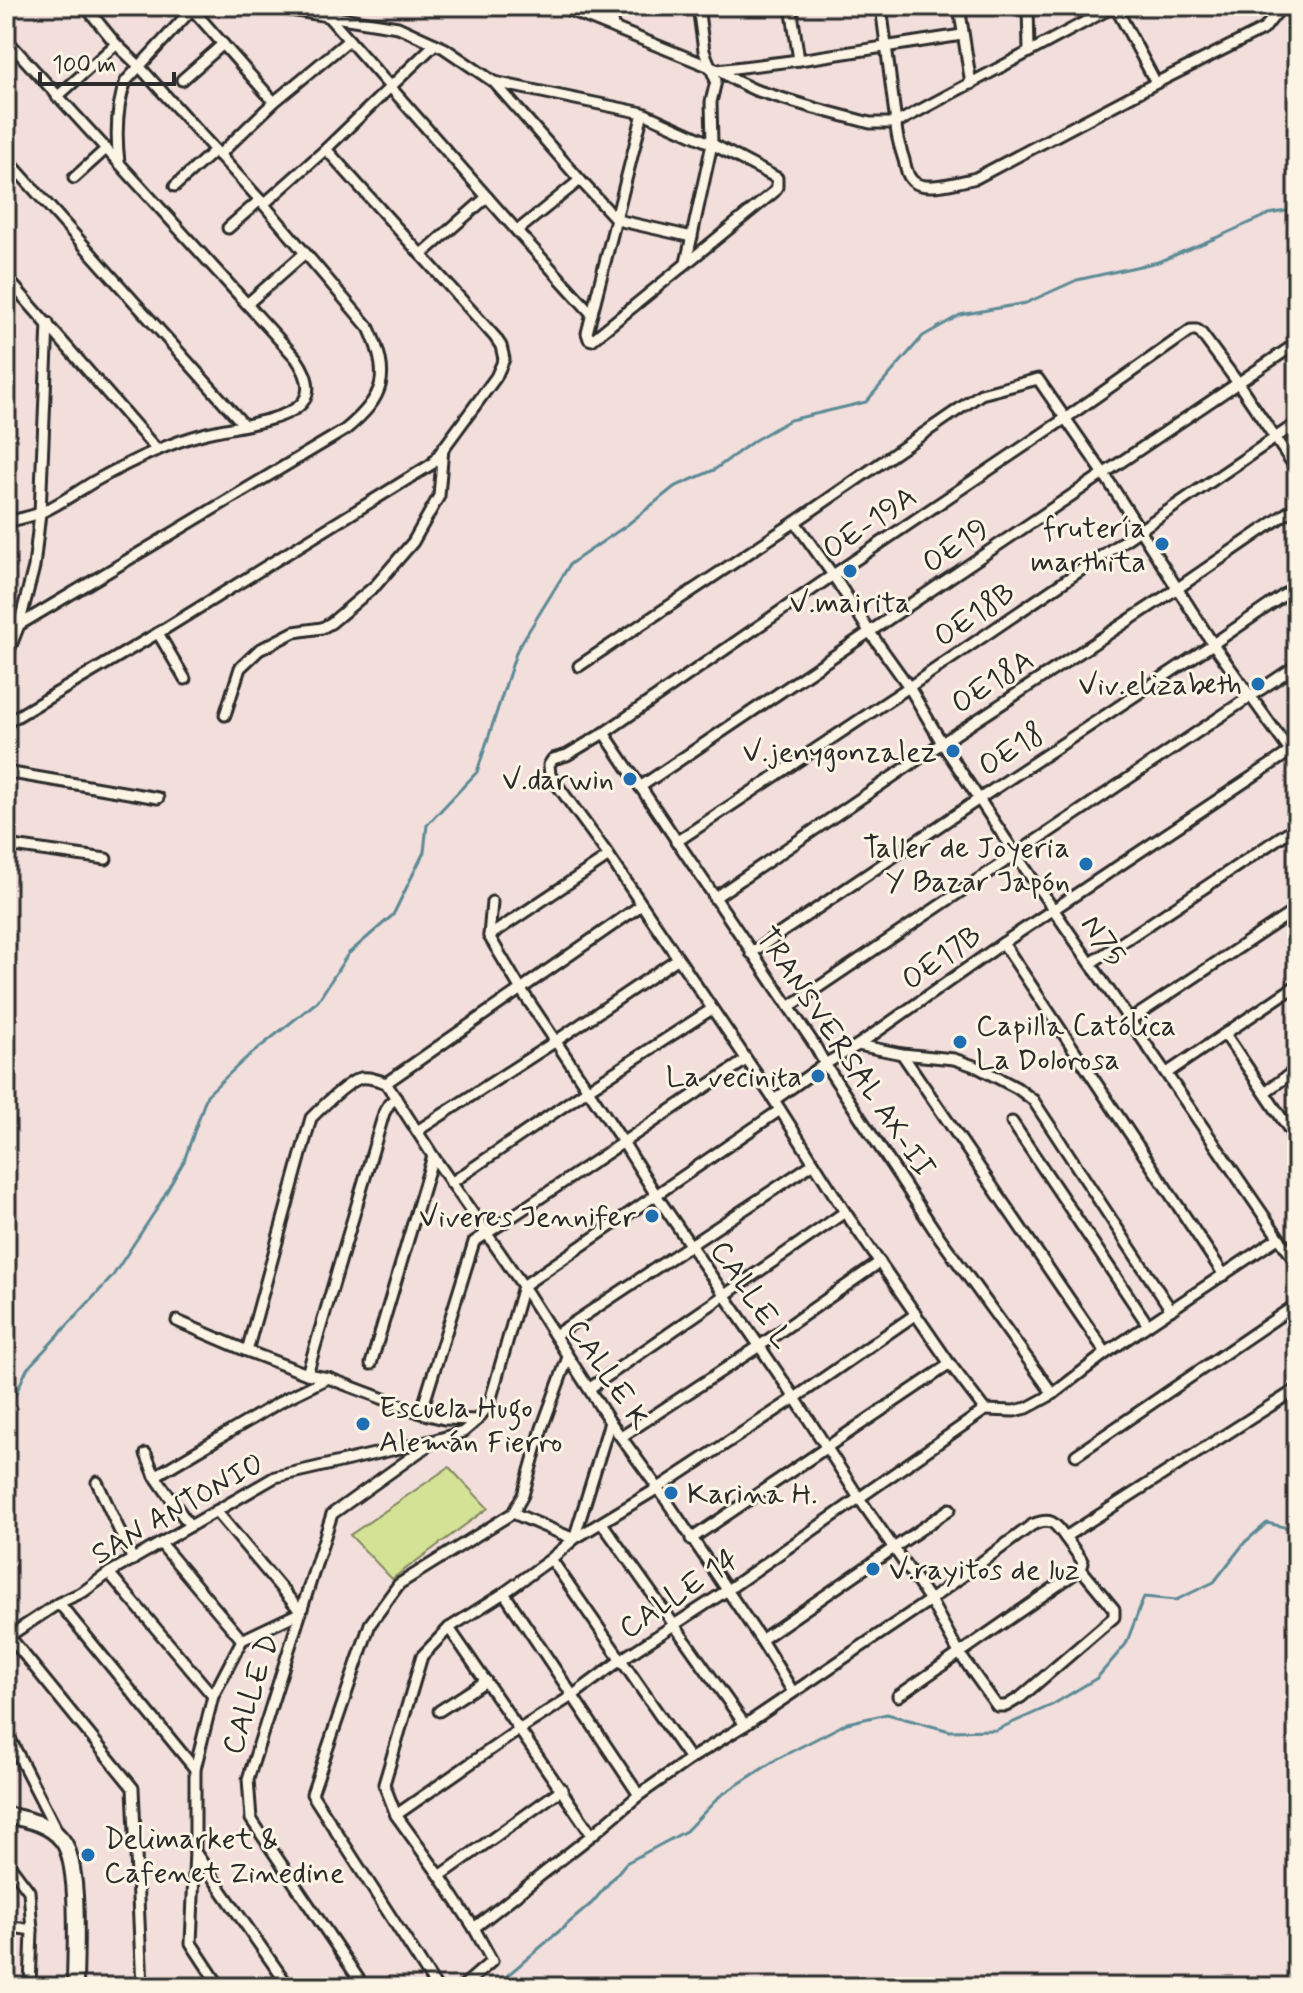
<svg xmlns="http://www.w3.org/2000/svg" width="1303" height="1993" viewBox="0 0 1303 1993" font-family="Mynerve,sans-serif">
<rect width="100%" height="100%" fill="#f2dedb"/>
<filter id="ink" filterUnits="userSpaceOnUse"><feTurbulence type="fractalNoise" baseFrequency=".0125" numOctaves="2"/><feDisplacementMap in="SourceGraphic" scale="16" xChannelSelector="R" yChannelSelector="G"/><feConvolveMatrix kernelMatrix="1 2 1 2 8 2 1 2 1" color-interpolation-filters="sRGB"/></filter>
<g filter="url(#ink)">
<!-- green -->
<polygon fill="#d4e295" stroke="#808660" stroke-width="2" points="449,1467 488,1508 392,1579 350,1535"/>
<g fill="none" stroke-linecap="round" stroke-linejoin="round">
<!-- stream -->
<g stroke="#5c8a95" stroke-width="3">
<polyline points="6,1415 27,1369 112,1277 156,1210 184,1161 207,1095 245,1059 318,1001 348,954 393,915 424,852 427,825 477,772 517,650 570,564 627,525 674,487 714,470 755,440 790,420 866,402 923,336 960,315 1026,303 1077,280 1158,262 1218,237 1269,214 1297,209"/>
<polyline points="494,1987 592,1903 626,1863 686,1831 720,1796 777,1759 847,1723 887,1714 950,1731 996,1730 1052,1705 1097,1678 1126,1644 1144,1597 1176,1600 1214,1582 1245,1542 1267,1523 1297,1530"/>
</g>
<defs>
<g id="street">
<polyline points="265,6 398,27 444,48 494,82 643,113 712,144 777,178 777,187 774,192 592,340 589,339 587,333 643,113"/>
<polyline points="559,6 718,70 799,60 962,35"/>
<polyline points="610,6 613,27"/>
<polyline points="791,6 799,60"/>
<path d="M881 6 896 123C896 137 900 147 904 160 906 168 907 177 914 182 926 192 962 181 976 178L1156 83 1264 29 1282 6"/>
<polyline points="959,6 971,84"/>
<polyline points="1028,6 1029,51"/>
<polyline points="1115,6 1156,83"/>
<polyline points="193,10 274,102"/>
<polyline points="326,14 517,231 580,180"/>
<polyline points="6,39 119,163"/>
<polyline points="718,70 736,81 755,90 814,108 870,123 896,123 1115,6"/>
<polyline points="182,80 223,44"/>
<polyline points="494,82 580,180 617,220 692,237"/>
<polyline points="57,97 116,44"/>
<polyline points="219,155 274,102 349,40"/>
<polyline points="6,158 244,425"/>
<polyline points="74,178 106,149"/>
<polyline points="175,186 214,151"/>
<polyline points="264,204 326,149 435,44"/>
<polyline points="228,228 260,200"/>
<polyline points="517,231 592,314"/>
<polyline points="421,255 487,197"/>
<polyline points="686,263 712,144 711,102 716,81 704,51 698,6"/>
<polyline points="6,277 157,450"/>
<polyline points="247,304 305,253"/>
<path d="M6 522C18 519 31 517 42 512 60 504 78 491 95 481 129 462 165 444 203 434 227 427 286 422 302 403 314 389 305 371 296 358L119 163C116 137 116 106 126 81L195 6"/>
<polyline points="795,522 833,575 869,631 909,687 942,743 1016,855 1297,1264"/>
<path d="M19 625 345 430C385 397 391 376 369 328L260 200 139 66 116 44 85 6"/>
<polyline points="158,633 185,679"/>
<polyline points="6,658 19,625 34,567 40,513 48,323"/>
<polyline points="579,666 795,522 981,394 1038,379 1104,474 1213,644 1297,761"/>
<polyline points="225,715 240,668 259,650 294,632 322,628 331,623 376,585 413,542 439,496 443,448"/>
<polyline points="6,723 163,630 432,464 496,377 504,359 501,346 495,337 326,149"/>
<polyline points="604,733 814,1044 825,1064 935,1231 1053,1394"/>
<polyline points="6,772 158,798"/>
<polyline points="640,787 1297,343"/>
<polyline points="676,842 909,687 1297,423"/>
<polyline points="6,845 106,859"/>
<polyline points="714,898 942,743 1178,588 1297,506"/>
<polyline points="492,902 489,936 520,988 623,1142 656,1195 795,1398 859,1498 930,1600 959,1653 997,1706 1006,1706 1021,1697 1114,1617 1114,1609 1081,1569"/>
<polyline points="489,936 609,856"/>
<polyline points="1003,943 1224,1275"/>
<polyline points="751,953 979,799 1213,644 1297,586"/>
<polyline points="1091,963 1297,826"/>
<polyline points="789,1007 1297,665"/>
<polyline points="1130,1020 1297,909"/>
<polyline points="1225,1034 1297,1141"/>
<polyline points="858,1045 902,1054 954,1059 977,1067 1017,1088 1033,1100 1171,1310"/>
<polyline points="902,1054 1106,1353"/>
<polyline points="1167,1073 1297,985"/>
<polyline points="386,1083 433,1156 523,1286 610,1422 658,1488 761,1640 793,1692"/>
<polyline points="386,1083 640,906"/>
<polyline points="1265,1092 1297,1069"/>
<polyline points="774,1100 825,1064 858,1045 1003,943 1297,747"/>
<polyline points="1012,1122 1148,1325"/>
<polyline points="417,1131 556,1041 677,959"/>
<polyline points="451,1183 587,1090 712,1009"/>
<polyline points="523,1286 780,1110"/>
<polyline points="177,1321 247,1351 307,1374 328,1378 421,1413 444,1419 477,1420"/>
<polyline points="555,1335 814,1163"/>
<path d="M247 1351 311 1118C321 1108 348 1081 361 1078 370 1077 378 1080 386 1083"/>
<polyline points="371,1364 433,1156"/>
<polyline points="307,1374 384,1113 389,1104 396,1098"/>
<polyline points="590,1388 845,1212"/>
<polyline points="985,1410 950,1364 845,1212 774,1100 609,856 550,775 549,765 553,759 567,755 604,733 833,575 1066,418 1191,330 1197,330 1201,333 1238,383 1297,470"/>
<polyline points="985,1410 1014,1411 1027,1408 1053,1394 1106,1353 1278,1238"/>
<polyline points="421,1413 474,1242 746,1060"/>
<polyline points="621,1437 758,1347 880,1262"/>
<polyline points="146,1454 155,1476 190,1526"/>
<polyline points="1076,1455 1297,1304"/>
<polyline points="155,1476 285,1399 328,1378"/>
<polyline points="97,1482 133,1560"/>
<polyline points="216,1511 301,1612 242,1640 213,1696 195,1769 195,1851 191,1943 220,1987"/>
<polyline points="513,1513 574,1539 610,1422"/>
<polyline points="602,1523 745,1725"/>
<polyline points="691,1539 950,1364"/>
<polyline points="161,1544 242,1640"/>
<polyline points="551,1559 690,1759"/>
<polyline points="109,1573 213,1696"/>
<polyline points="504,1593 639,1795"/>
<polyline points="59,1603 195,1769"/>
<polyline points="449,1628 592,1835"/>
<polyline points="9,1636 133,1788 142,1987"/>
<polyline points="6,1640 9,1636 59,1603 83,1592 109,1573 275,1477 435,1440 463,1432 477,1420 489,1405 523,1286"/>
<polyline points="761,1640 950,1509"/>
<polyline points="898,1696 1081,1569 1083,1563 1081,1559 1065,1537"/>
<polyline points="439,1711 486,1681"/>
<polyline points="6,1731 58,1833"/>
<polyline points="396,1815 520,1729 572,1696 622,1659 726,1591 985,1410"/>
<polyline points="195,1852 289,1987"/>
<polyline points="6,1866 11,1867 29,1891 32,1930 30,1987"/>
<polyline points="440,1876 562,1789"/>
<polyline points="6,1926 32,1930"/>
<path d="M474 1928 592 1835 639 1795 690 1759 745 1725 930 1600 1032 1525C1051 1517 1054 1522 1065 1537L1297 1389"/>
<polyline points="364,1987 251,1819 248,1779 332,1514 430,1444"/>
<polyline points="436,1987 312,1794 370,1624 399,1584 513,1513 523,1495 542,1428 568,1357"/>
<polyline points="462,1987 492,1961 474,1928 440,1876 396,1815 384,1784 422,1656 449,1628 504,1593 551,1559 574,1539 660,1487 795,1398 916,1314"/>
</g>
<path id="secondary" d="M6 1815C25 1819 49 1823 62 1840 81 1863 75 1955 75 1987"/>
</defs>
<!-- street casing -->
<use href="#street" stroke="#2b2b2b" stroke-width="15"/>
<!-- secondary casing -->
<use href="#secondary" stroke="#2b2b2b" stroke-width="20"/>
<!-- street -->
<use href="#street" stroke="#fcf5e5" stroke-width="9"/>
<!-- secondary -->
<use href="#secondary" stroke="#fcf5e5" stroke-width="14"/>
</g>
</g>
<!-- markers -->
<g fill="#1f6fb2" stroke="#fcf5e5" stroke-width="3">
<circle cx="1162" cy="544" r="8"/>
<circle cx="850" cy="571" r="8"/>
<circle cx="1258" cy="684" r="8"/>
<circle cx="953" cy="751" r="8"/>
<circle cx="630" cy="779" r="8"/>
<circle cx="1086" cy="864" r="8"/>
<circle cx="960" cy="1042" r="8"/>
<circle cx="818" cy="1076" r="8"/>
<circle cx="652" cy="1216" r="8"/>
<circle cx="363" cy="1424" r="8"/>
<circle cx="671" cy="1493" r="8"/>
<circle cx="873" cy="1569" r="8"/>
<circle cx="88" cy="1855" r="8"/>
</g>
<g text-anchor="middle" stroke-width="6" stroke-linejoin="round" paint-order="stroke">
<!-- street labels -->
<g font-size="30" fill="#2b2b2b" stroke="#fcf5e5">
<text transform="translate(869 522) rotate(-34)" y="10">OE-19A</text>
<text transform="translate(955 545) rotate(-34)" y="10">OE19</text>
<text transform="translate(974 614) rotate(-34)" y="10">OE18B</text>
<text transform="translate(992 681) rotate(-33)" y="10">OE18A</text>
<text transform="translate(1011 749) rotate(-33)" y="10">OE18</text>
<text transform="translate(1104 940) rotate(55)" y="10">N75</text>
<text transform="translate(941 957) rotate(-35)" y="10">OE17B</text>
<text transform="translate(846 1052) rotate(56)" y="10">TRANSVERSAL AX-II</text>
<text transform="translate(752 1294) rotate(56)" y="10">CALLE L</text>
<text transform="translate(609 1374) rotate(56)" y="10">CALLE K</text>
<text transform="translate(177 1508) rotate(-30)" y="10">SAN ANTONIO</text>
<text transform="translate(678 1593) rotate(-34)" y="10">CALLE 14</text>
<text transform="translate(250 1694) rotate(-72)" y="10">CALLE D</text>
</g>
<!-- poi labels -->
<g font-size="30" fill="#2b2b2b" stroke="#fcf5e5" text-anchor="end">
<text x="1146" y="537">frutería<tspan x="1146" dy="34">marthita</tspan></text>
<text x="850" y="612" text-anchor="middle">V.mairita</text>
<text x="1242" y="694">Viv.elizabeth</text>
<text x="937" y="761">V.jenygonzalez</text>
<text x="614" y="789">V.darwin</text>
<text x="1070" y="857">Taller de Joyeria<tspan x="1070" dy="34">Y Bazar Japón</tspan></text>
<text x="976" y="1035" text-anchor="start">Capilla Católica<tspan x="976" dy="34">La Dolorosa</tspan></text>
<text x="802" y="1086">La vecinita</text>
<text x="636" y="1226">Viveres Jennifer</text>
<text x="379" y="1417" text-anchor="start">Escuela Hugo<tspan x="379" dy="34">Alemán Fierro</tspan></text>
<text x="687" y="1503" text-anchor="start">Karina H.</text>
<text x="889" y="1579" text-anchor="start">V.rayitos de luz</text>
<text x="104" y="1848" text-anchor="start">Delimarket &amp;<tspan x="104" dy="34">Cafenet Zinedine</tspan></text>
</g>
</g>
<!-- margin -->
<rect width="1303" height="1993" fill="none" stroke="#fcf5e5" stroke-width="32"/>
<rect x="16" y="16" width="1271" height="1961" fill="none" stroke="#2b2b2b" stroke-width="3" filter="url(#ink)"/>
<!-- scale -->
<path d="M40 72v12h134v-12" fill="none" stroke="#2b2b2b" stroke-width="4"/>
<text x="52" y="72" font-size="24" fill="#2b2b2b" stroke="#fcf5e5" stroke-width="6" paint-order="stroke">100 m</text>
</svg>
